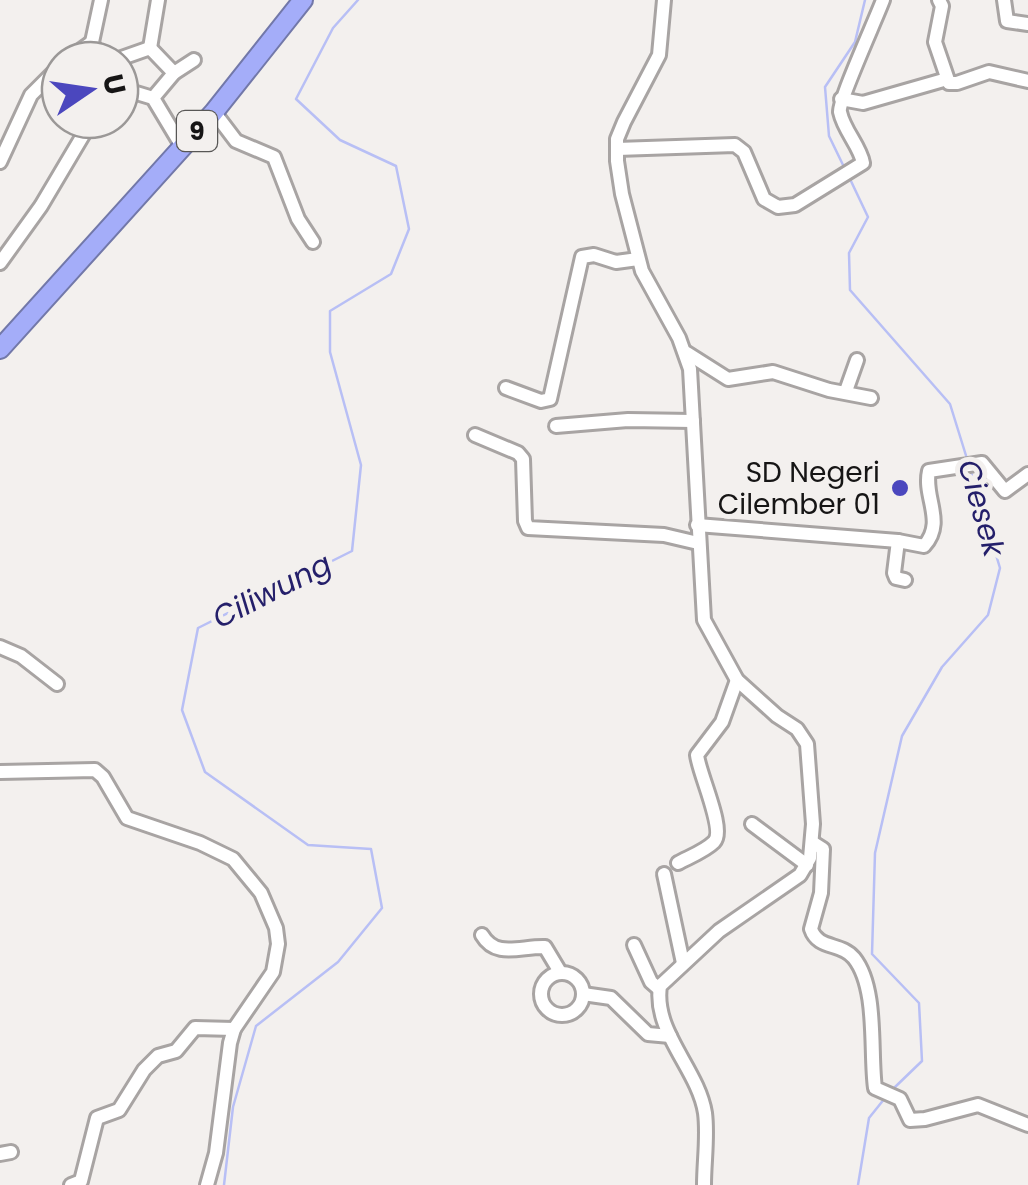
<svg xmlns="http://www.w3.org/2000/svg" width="1028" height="1185" viewBox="0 0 1028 1185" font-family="Poppins,sans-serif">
<rect width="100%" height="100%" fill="#f3f0ee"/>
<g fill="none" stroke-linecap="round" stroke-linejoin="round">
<!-- stream -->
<g stroke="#b8bff5" stroke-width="2.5">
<polyline points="844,167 829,136 825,87 855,42 865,0"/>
<polyline points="850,179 868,217 849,253 850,290 950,404 968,462"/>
<polyline points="894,1088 922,1061 919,1003 872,954 875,853 902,736 942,667 988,615 1000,568 970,469"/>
<polyline points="224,1185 233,1107 256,1026 338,962 382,908 371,849 308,845 205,772 182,710 198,628 352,551 361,465 330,352 330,311 391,274 409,229 396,166 340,140 296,99 333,28 358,0"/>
<polyline points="858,1185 869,1118 885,1098"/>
</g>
<defs>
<g id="minor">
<path d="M664 0 659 55 624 122 617 139V161L622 194 642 271 679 338 690 369 704 620 737 680 777 716 797 729 807 744 813 824 810 858 800 875 719 931 660 986C653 1032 698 1069 705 1113 708 1136 704 1162 704 1185"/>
<polyline points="939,0 942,6 935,42 949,83 957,83 989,72 1028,81"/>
<polyline points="1004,0 1007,21 1028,24"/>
<polyline points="150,48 158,0"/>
<polyline points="67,60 92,42"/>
<polyline points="99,60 92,42 101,0"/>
<polyline points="116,60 150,48 174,73"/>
<polyline points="120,88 153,98 183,148"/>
<polyline points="153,98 174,73 194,60"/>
<polyline points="841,99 863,103 947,79"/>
<polyline points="214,112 236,141 274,157 298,219 313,242"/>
<path d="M617 149 735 145 744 152 764 199 778 207 795 205 863 163C860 146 844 131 840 112 838 102 876 19 883 0"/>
<polyline points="0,162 31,95 60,66"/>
<polyline points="0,263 41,206 92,120"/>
<polyline points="687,353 728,379 773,372 829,390 871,398"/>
<polyline points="506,388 541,401 550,399 582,257 594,255 616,262 638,259"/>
<polyline points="846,391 857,360"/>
<polyline points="556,426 628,420 693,421"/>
<polyline points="475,435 518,453 523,459 525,521 528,528 664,535 698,543"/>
<path d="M697 525 898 541 924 546C946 522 923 497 929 471L982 463 1005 491 1028 474"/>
<polyline points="898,541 894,573 896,578 905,580"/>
<polyline points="0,647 21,656 57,684"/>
<polyline points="0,772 95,770 103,777 127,818 200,843 233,859 261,893 276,928 278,944 273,972 234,1029 230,1043 216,1153 207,1185"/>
<polyline points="752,824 807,865"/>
<path d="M812 842 823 849 821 893 811 929C818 950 841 942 854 958 878 988 870 1052 875 1088L900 1099 910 1120 925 1119 978 1105 1028 1125"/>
<path d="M678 863C689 857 705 851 714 842 726 830 699 774 697 755L722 722 737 680"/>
<polyline points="664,874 683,963"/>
<path d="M482 935C496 959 521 946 545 947L560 972"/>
<polyline points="634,945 651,982 659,989"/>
<circle cx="562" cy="994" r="21"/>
<polyline points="583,994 611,998 648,1034 670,1036"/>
<polyline points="0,1154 11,1152"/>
<polyline points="71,1185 81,1181 97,1118 119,1110 144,1070 158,1056 176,1051 195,1028 234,1029"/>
</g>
<polyline id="highway" points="0,349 214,112 303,0"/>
</defs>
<!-- minor casing -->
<use href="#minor" stroke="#a8a4a3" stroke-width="18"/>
<!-- highway casing -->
<use href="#highway" stroke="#7278a9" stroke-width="22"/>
<!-- minor -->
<use href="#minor" stroke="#fff" stroke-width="12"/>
<!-- highway -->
<use href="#highway" stroke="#a4adf9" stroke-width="18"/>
</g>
<!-- markers -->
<circle fill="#4b47be" stroke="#f3f0ee" stroke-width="4" cx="900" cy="488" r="10"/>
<g text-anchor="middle" stroke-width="10" stroke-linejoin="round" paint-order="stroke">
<!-- shield labels -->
<rect fill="#f3f0ee" stroke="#585756" stroke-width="2.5" x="177" y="111" width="40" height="40" rx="8"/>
<g font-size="25" font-weight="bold" fill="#161515">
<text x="197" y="140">9</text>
</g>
<!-- poi labels -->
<g font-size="28" fill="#161515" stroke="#f3f0ee" text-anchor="end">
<text x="880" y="482">SD Negeri<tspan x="880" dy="32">Cilember 01</tspan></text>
</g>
<!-- water labels -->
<g font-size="30" font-style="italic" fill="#241f6a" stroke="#f3f0ee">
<text transform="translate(981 508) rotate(74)" y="10">Ciesek</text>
<text transform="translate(272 591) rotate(-27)" y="10">Ciliwung</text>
</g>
</g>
<!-- north arrow -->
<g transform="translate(90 90) rotate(77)"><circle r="48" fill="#f3f0ee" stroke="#9b9897" stroke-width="2.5"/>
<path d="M0-8L18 38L0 25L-18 38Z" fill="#4b47be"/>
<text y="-15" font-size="28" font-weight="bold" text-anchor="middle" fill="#161515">U</text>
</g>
</svg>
